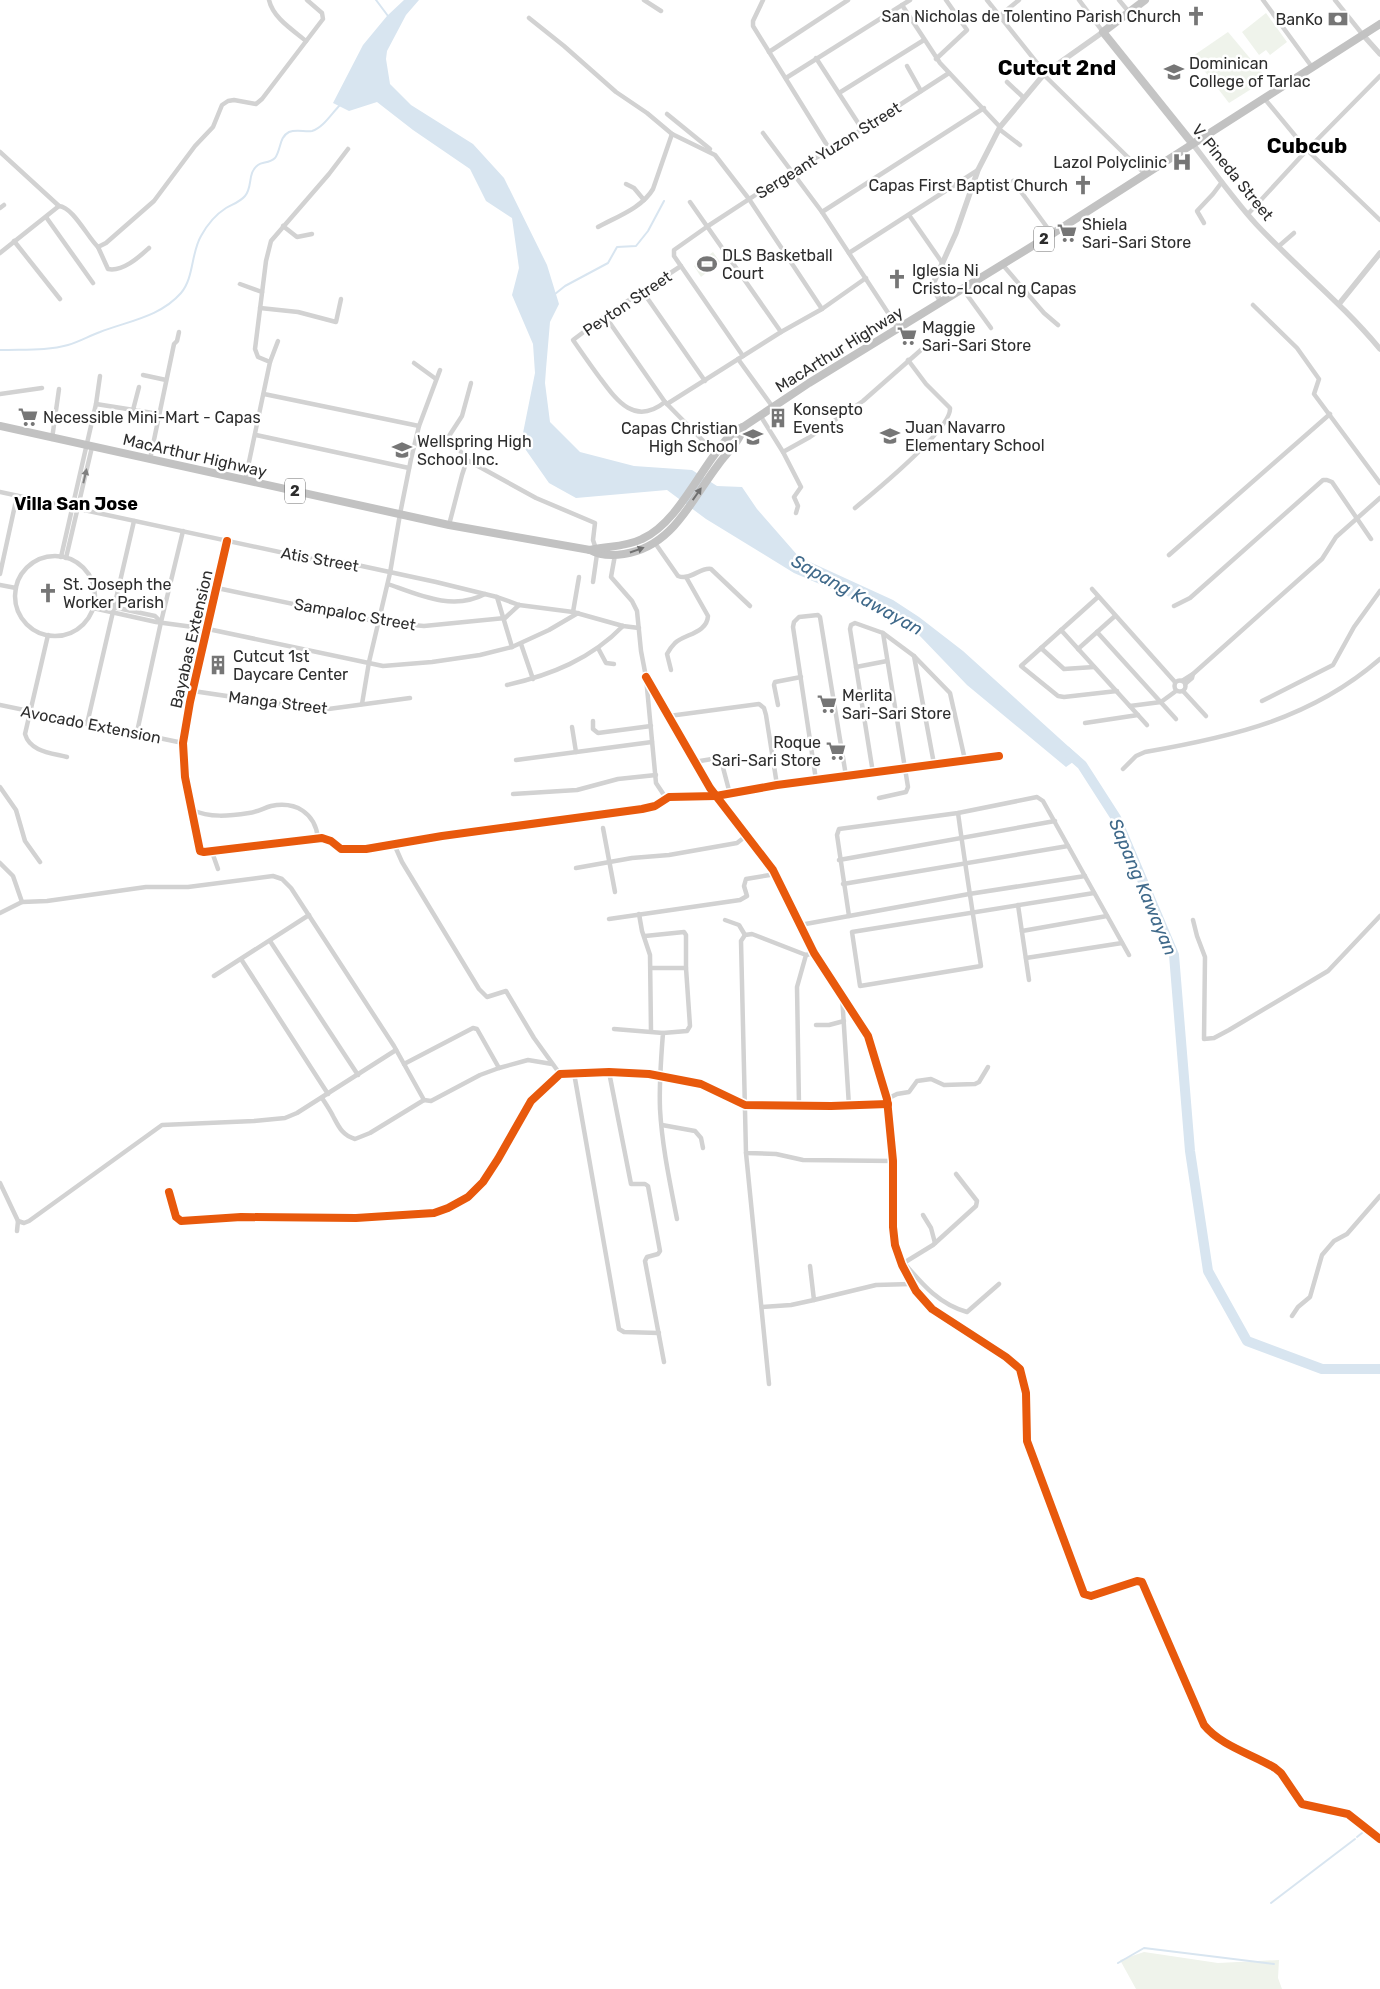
<svg xmlns="http://www.w3.org/2000/svg" width="1380" height="1989" viewBox="0 0 1380 1989" font-family="Rubik,sans-serif">
<rect width="100%" height="100%" fill="#fff"/>
<!-- green -->
<g fill="#eff3eb">
<polygon points="1266,13 1287,42 1270,55 1266,50 1259,55 1242,32"/>
<polygon points="1228,32 1264,75 1264,81 1229,103 1193,56"/>
<polygon points="713,252 720,262 701,277 694,266"/>
<polygon points="1144,1952 1218,1963 1279,1960 1278,1978 1282,1989 1136,1989 1120,1960"/>
</g>
<!-- water -->
<polygon fill="#d8e5f0" points="404,0 419,0 406,15 387,51 386,59 390,84 411,105 473,144 504,178 547,265 559,304 550,322 546,369 545,383 550,422 580,452 634,466 692,470 717,486 742,487 757,509 799,557 893,600 919,617 963,651 1080,757 1066,767 967,685 919,635 873,607 794,573 706,519 667,490 576,498 549,483 521,443 535,373 533,344 512,295 519,268 512,218 486,201 470,169 413,130 377,102 349,111 333,103 363,45 387,16"/>
<g fill="none" stroke-linecap="round" stroke-linejoin="round">
<!-- stream -->
<g stroke="#d8e5f0" stroke-width="2">
<polyline points="376,0 388,16"/>
<polyline points="555,294 565,286 608,263 617,247 636,246 648,231 664,201"/>
<path d="M0 350C22 349 47 351 68 345 79 342 89 336 100 332 128 321 160 317 181 293 194 278 191 253 201 236 207 225 215 215 226 208 233 204 240 202 245 196 253 187 247 173 258 165 262 162 270 163 275 158 281 150 279 137 289 132 296 129 305 132 312 131 323 128 332 113 340 105"/>
<polyline points="1357,1837 1362,1833"/>
<polyline points="1271,1903 1355,1839"/>
<polyline points="1118,1963 1144,1948 1274,1964"/>
</g>
<!-- river -->
<polyline stroke="#d8e5f0" stroke-width="10" points="1066,751 1082,765 1116,818 1174,955 1190,1151 1208,1271 1247,1341 1322,1369 1380,1369"/>
<!-- minor -->
<g stroke="#d2d2d2" stroke-width="4.5">
<path d="M269 0C273 18 293 30 306 41"/>
<polyline points="644,0 661,11"/>
<polyline points="763,0 753,21 753,26 830,150"/>
<polyline points="987,0 1045,73"/>
<polyline points="1079,0 1103,32"/>
<polyline points="1119,0 1129,12"/>
<polyline points="1263,0 1312,67"/>
<polyline points="1335,0 1363,35"/>
<polyline points="902,5 940,63 1000,127"/>
<polyline points="529,18 564,46 616,92 647,113 672,134 715,155 749,199 822,309"/>
<polyline points="1006,19 1003,13 1019,0"/>
<polyline points="769,52 848,0"/>
<polyline points="816,58 862,129"/>
<polyline points="936,59 967,30 946,0"/>
<polyline points="907,66 921,91"/>
<polyline points="1044,75 1144,173"/>
<polyline points="786,78 910,0"/>
<polyline points="1007,82 1023,97"/>
<polyline points="839,93 924,40"/>
<polyline points="1264,98 1307,150 1380,220"/>
<polyline points="667,114 710,149"/>
<polyline points="999,129 1020,145"/>
<polyline points="763,133 822,212 898,328"/>
<polyline points="0,152 59,206"/>
<polyline points="1013,181 1052,234"/>
<polyline points="626,184 634,188 644,200"/>
<polyline points="690,202 781,332"/>
<polyline points="0,208 4,205"/>
<polyline points="822,212 984,108"/>
<polyline points="1248,214 1307,150 1380,76"/>
<polyline points="909,215 943,264"/>
<polyline points="46,217 93,283"/>
<polyline points="1204,223 1197,211 1213,194 1222,182"/>
<polyline points="283,226 297,237 312,234"/>
<path d="M598 227C616 217 642 208 653 189L672 134"/>
<polyline points="14,241 60,299"/>
<polyline points="1279,246 1294,233"/>
<path d="M98 247 108 269C123 272 139 257 149 248"/>
<path d="M0 253 59 206C73 207 88 238 98 247L106 243 154 201 195 146 213 127 222 105 228 101 234 100 256 104 262 99 323 19 322 13 307 0"/>
<polyline points="849,253 978,170"/>
<polyline points="1002,264 1044,313 1058,325"/>
<polyline points="240,284 262,292"/>
<polyline points="962,288 991,328"/>
<polyline points="643,292 705,381"/>
<polyline points="1253,305 1297,348 1319,379 1314,394 1380,483"/>
<polyline points="260,308 298,312 336,322 341,299"/>
<polyline points="605,316 665,402 715,453"/>
<polyline points="743,356 674,256 674,250 708,226 792,171 830,150 949,73"/>
<polyline points="738,359 772,406"/>
<polyline points="270,362 278,341"/>
<polyline points="414,363 436,379"/>
<polyline points="143,375 166,380"/>
<polyline points="0,394 42,388"/>
<polyline points="264,394 419,426"/>
<path d="M665 402C635 426 617 401 600 378 591 366 582 353 573 340L605 316 681 266"/>
<polyline points="96,404 159,414"/>
<polyline points="667,404 781,332 822,309 866,278"/>
<polyline points="133,410 139,387"/>
<polyline points="760,415 783,452 801,487 794,497 798,506 796,513"/>
<polyline points="256,435 409,468"/>
<polyline points="52,439 59,389"/>
<polyline points="783,452 810,437 863,401 930,342"/>
<polyline points="150,459 174,344 177,341 179,332"/>
<polyline points="467,460 449,436 462,416 471,383"/>
<polyline points="245,481 270,362 258,357 255,349 266,261 271,241 329,174 348,149"/>
<polyline points="0,492 312,559 320,557 436,582 497,597 519,605 573,612 623,626 639,628"/>
<path d="M855 508C873 493 952 429 950 408L926 384 908 360"/>
<polyline points="449,525 462,475 467,460 536,498 595,523 593,540 596,549"/>
<polyline points="227,541 190,702 183,743 185,777 200,851 204,852 322,838 331,841 341,849 366,849 442,836 642,809 655,806 669,797 716,796 777,785 999,756"/>
<path d="M655 543 678 576C690 581 700 567 711 569L750 606"/>
<polyline points="615,555 611,577 632,601 637,611 641,651 646,677 656,783 666,798"/>
<polyline points="1169,555 1330,414"/>
<circle cx="55" cy="596" r="40"/>
<polyline points="61,557 96,404 100,376"/>
<polyline points="66,558 92,447"/>
<polyline points="0,574 17,496"/>
<polyline points="593,582 597,554"/>
<path d="M388 584C419 595 453 611 485 594"/>
<polyline points="0,585 16,588"/>
<polyline points="217,588 379,622 424,626 505,618 519,605"/>
<polyline points="1092,589 1175,682"/>
<polyline points="497,597 512,647"/>
<polyline points="1098,597 1021,666 1058,696 1064,697 1117,691"/>
<polyline points="94,603 155,616 161,622"/>
<polyline points="1174,606 1190,598 1323,480 1327,480 1332,482 1371,539"/>
<polyline points="93,608 156,622 208,629 383,666 432,662 480,655 512,647 549,630 578,613"/>
<polyline points="573,612 579,577"/>
<polyline points="1061,630 1147,725"/>
<polyline points="1097,632 1176,719"/>
<polyline points="883,633 914,656 950,693 965,760"/>
<path d="M48 635 25 734C30 752 52 753 67 757"/>
<polyline points="521,644 533,679"/>
<polyline points="598,648 606,663 614,664"/>
<polyline points="1041,648 1064,669 1094,667"/>
<polyline points="1078,649 1115,616"/>
<polyline points="914,656 934,764"/>
<polyline points="856,667 887,661"/>
<path d="M671 670 667 654C669 650 672 646 675 643 685 634 707 633 708 616L686 577"/>
<path d="M646 677 710 788 773 870 814 953 868 1036 887 1099 893 1161V1227L895 1245 902 1265 916 1291 932 1309 1006 1357 1020 1369 1026 1393 1027 1441 1084 1594 1091 1596 1137 1581 1142 1582 1204 1725C1221 1746 1252 1754 1275 1768L1281 1773 1302 1804 1348 1814 1380 1839"/>
<circle cx="1180" cy="686" r="5.5"/>
<polyline points="1182,681 1193,674 1322,559 1336,537 1380,498"/>
<polyline points="1185,684 1192,678 1193,674"/>
<path d="M507 685C551 675 591 659 623 626"/>
<polyline points="193,691 321,710 410,698"/>
<polyline points="1183,691 1206,716"/>
<polyline points="1262,701 1333,665 1354,627 1380,591"/>
<polyline points="362,704 369,662 390,573 400,514 411,459 419,426 440,370"/>
<polyline points="0,705 183,743"/>
<polyline points="778,705 774,685 775,682 801,677"/>
<polyline points="1130,706 1161,702 1176,691"/>
<polyline points="669,716 759,704 764,708 766,715 777,785"/>
<polyline points="593,721 593,729 598,733 651,726"/>
<polyline points="1085,723 1138,715"/>
<polyline points="87,724 134,521"/>
<polyline points="572,727 576,752"/>
<polyline points="137,732 161,622 183,531"/>
<polyline points="516,760 652,742"/>
<polyline points="694,762 718,758 721,760 730,794"/>
<path d="M1123 769 1136 756 1145 752C1232 737 1311 719 1380 659"/>
<polyline points="873,773 850,629 851,625 855,623 883,633 908,787 906,792 879,798"/>
<polyline points="816,780 793,627 794,622 799,617 818,615 820,617 846,776"/>
<polyline points="0,787 16,810 25,841 40,862"/>
<polyline points="513,794 577,790 618,779 656,775"/>
<path d="M192 810C210 818 229 816 249 813 257 812 264 808 271 806 296 801 315 813 318 838"/>
<path d="M958 813C965 864 973 915 981 966L860 986 852 932 1094 893"/>
<polyline points="603,828 615,892"/>
<polyline points="394,844 402,862 479,989 487,997 506,991 534,1038 560,1074"/>
<polyline points="212,852 218,869"/>
<polyline points="839,860 1055,821"/>
<polyline points="0,863 13,876 22,902 0,913"/>
<polyline points="576,868 632,858 669,855 737,843 746,836"/>
<polyline points="843,884 1068,846"/>
<polyline points="22,902 47,901 146,887 188,887 273,876 282,879 291,888 394,1046 424,1100 431,1101 480,1075 499,1068 528,1060 552,1064"/>
<polyline points="1018,905 1029,980"/>
<polyline points="639,914 642,931 650,955 651,1031"/>
<polyline points="849,916 837,835 839,829 958,813 1037,797 1043,801 1129,955"/>
<polyline points="609,919 740,900 747,896 744,886 746,879 776,874"/>
<polyline points="725,920 739,925 745,935"/>
<polyline points="1193,920 1197,936 1205,957 1204,1039 1214,1038 1229,1030 1328,971 1380,916"/>
<polyline points="800,925 969,894 1085,876"/>
<polyline points="1022,931 1107,916"/>
<polyline points="645,936 684,932 686,935 686,968 690,1026 687,1031 663,1033"/>
<polyline points="270,941 358,1075"/>
<polyline points="814,953 806,955 752,934 745,935 741,941 746,1153 776,1154 803,1160 893,1161"/>
<polyline points="1026,958 1122,943"/>
<polyline points="241,959 328,1094"/>
<polyline points="651,968 686,968"/>
<polyline points="214,976 309,915"/>
<polyline points="842,995 849,1106"/>
<polyline points="816,1025 829,1025 844,1021"/>
<path d="M614 1029 663 1033C661 1058 659 1084 660 1109 662 1146 670 1183 677 1219"/>
<polyline points="404,1064 473,1028 477,1029 499,1068"/>
<polyline points="609,1072 631,1184 645,1184 648,1186 660,1251 658,1254 647,1257 645,1261 664,1362"/>
<polyline points="574,1073 619,1329 624,1332 659,1333"/>
<path d="M322 1098C326 1104 330 1110 333 1116 339 1127 342 1135 355 1139L370 1133 424 1100"/>
<polyline points="887,1099 897,1094 909,1092 917,1081 931,1079 944,1085 975,1084 979,1082 988,1067"/>
<polyline points="799,1105 797,987 806,955"/>
<polyline points="662,1125 695,1131 701,1138 703,1148"/>
<polyline points="746,1153 769,1384"/>
<polyline points="0,1183 18,1221 17,1231"/>
<polyline points="169,1192 176,1217 181,1221 241,1217 356,1218 434,1213 448,1208 468,1197 483,1182 498,1159 531,1101 560,1074 609,1072 649,1074 701,1084 745,1105 831,1106 888,1104"/>
<polyline points="923,1215 931,1228 935,1243"/>
<polyline points="18,1221 24,1223 29,1221 162,1125 254,1121 285,1118 297,1113 396,1050"/>
<path d="M904 1263C923 1285 939 1304 967 1312L999 1284"/>
<polyline points="902,1264 933,1245 976,1206 977,1201 956,1174"/>
<polyline points="810,1266 814,1300"/>
<polyline points="762,1307 791,1305 814,1300 876,1285 911,1284"/>
<polyline points="1292,1316 1298,1307 1310,1297 1322,1255 1334,1241 1347,1234 1380,1196"/>
</g>
<!-- tertiary -->
<g stroke="#d2d2d2" stroke-width="5.5">
<polyline points="1363,35 1380,54"/>
<path d="M1192 143C1213 170 1233 199 1256 224 1296 267 1342 303 1380 349"/>
<polyline points="941,302 933,288 933,284 956,233 978,170 1000,127 1045,73 1103,32"/>
<polyline points="1339,304 1380,253"/>
</g>
<!-- primary -->
<polyline stroke="#c5c5c5" stroke-width="8" points="1145,0 1103,32 1192,143"/>
<!-- trunk -->
<g stroke="#c2c2c2" stroke-width="8">
<path d="M0 426 449 525 590 550C601 556 612 556 624 554 673 547 691 500 718 465 726 453 741 441 743 427"/>
<path d="M590 550C608 546 626 547 642 539 675 524 696 478 718 450 725 441 732 431 743 427L809 383 1052 234 1380 24"/>
</g>
<defs>
<g id="cycleway">
<polyline points="227,541 190,702 183,743 185,777 200,851 204,852 322,838 331,841 341,849 366,849 442,836 642,809 655,806 669,797 716,796 777,785 999,756"/>
<path d="M646 677 710 788 773 870 814 953 868 1036 887 1099 893 1161V1227L895 1245 902 1265 916 1291 932 1309 1006 1357 1020 1369 1026 1393 1027 1441 1084 1594 1091 1596 1137 1581 1142 1582 1204 1725C1221 1746 1252 1754 1275 1768L1281 1773 1302 1804 1348 1814 1380 1839"/>
<polyline points="169,1192 176,1217 181,1221 241,1217 356,1218 434,1213 448,1208 468,1197 483,1182 498,1159 531,1101 560,1074 609,1072 649,1074 701,1084 745,1105 831,1106 888,1104"/>
</g>
</defs>
<!-- cycleway casing -->
<use href="#cycleway" stroke="#fff" stroke-width="11"/>
<!-- cycleway -->
<use href="#cycleway" stroke="#e8590c" stroke-width="8"/>
</g>
<!-- one-way arrows -->
<defs><path id="oneway-solid" d="M-6-.8H1V-3.2L6.5 0L1 3.2V.8H-6Z" transform="scale(1.25)"/></defs>
<use fill="#808080" href="#oneway-solid" transform="translate(85 476) rotate(-77)"/>
<g fill="#707070">
<use href="#oneway-solid" transform="translate(697 494) rotate(-55)"/>
<use href="#oneway-solid" transform="translate(637 550) rotate(-19)"/>
</g>
<!-- icons -->
<defs>
<symbol id="church-bare" viewBox="-9 -9 18 18"><path d="M-1.2-6h2.4v3.5h3.3v2.4h-3.3V6h-2.4V-.1h-3.3v-2.4h3.3Z" fill="#767676" stroke="#fff" stroke-width="2.5" paint-order="stroke"/></symbol>
<symbol id="bank-bare" viewBox="-9 -9 18 18"><path d="M-6-4H6V4H-6ZM0-2.3a2.3 2.3 0 1 0 0 4.6a2.3 2.3 0 1 0 0-4.6Z" fill="#767676" stroke="#fff" stroke-width="2.5" paint-order="stroke"/></symbol>
<symbol id="university-bare" viewBox="-9 -9 18 18"><path d="M0-5L7-2L0 1L-7-2ZM-4 1L0 2.5L4 1V4Q0 6-4 4Z" fill="#767676" stroke="#fff" stroke-width="2.5" paint-order="stroke"/></symbol>
<symbol id="hospital-bare" viewBox="-9 -9 18 18"><path d="M-5-5h3v3.5h4V-5h3V5h-3V1.5h-4V5h-3Z" fill="#767676" stroke="#fff" stroke-width="2.5" paint-order="stroke"/></symbol>
<symbol id="supermarket-bare" viewBox="-9 -9 18 18"><path d="M-6-5.5h2.5l.6 2H6L4.5 2H-2.5L-4.4-4H-6ZM-1.5 3.2a1.3 1.3 0 1 0 .1 0ZM3 3.2a1.3 1.3 0 1 0 .1 0Z" fill="#767676" stroke="#fff" stroke-width="2.5" paint-order="stroke"/></symbol>
<symbol id="stadium-bare" viewBox="-9 -9 18 18"><path d="M0-5a6.5 5 0 1 0 0 10a6.5 5 0 1 0 0-10ZM-3.5-1.8h7v3.6h-7Z" fill="#767676" stroke="#fff" stroke-width="2.5" paint-order="stroke"/></symbol>
<symbol id="building-bare" viewBox="-9 -9 18 18"><path d="M-4-6H4V6H1V3H-1V6H-4ZM-2.5-4.3h1.7v1.8h-1.7ZM.8-4.3h1.7v1.8H.8ZM-2.5-1h1.7V.8h-1.7ZM.8-1h1.7V.8H.8Z" fill="#767676" stroke="#fff" stroke-width="2.5" paint-order="stroke"/></symbol>
<symbol id="school-bare" viewBox="-9 -9 18 18"><path d="M0-5L7-2L0 1L-7-2ZM-4 1L0 2.5L4 1V4Q0 6-4 4Z" fill="#767676" stroke="#fff" stroke-width="2.5" paint-order="stroke"/></symbol>
</defs>
<g fill-rule="evenodd">
<use href="#church-bare" x="1182" y="2" width="28" height="28"/>
<use href="#bank-bare" x="1324" y="5" width="28" height="28"/>
<use href="#university-bare" x="1160" y="58" width="28" height="28"/>
<use href="#hospital-bare" x="1168" y="148" width="28" height="28"/>
<use href="#church-bare" x="1069" y="171" width="28" height="28"/>
<use href="#supermarket-bare" x="1053" y="219" width="28" height="28"/>
<use href="#stadium-bare" x="693" y="250" width="28" height="28"/>
<use href="#church-bare" x="883" y="265" width="28" height="28"/>
<use href="#supermarket-bare" x="893" y="322" width="28" height="28"/>
<use href="#supermarket-bare" x="14" y="403" width="28" height="28"/>
<use href="#building-bare" x="764" y="404" width="28" height="28"/>
<use href="#school-bare" x="876" y="422" width="28" height="28"/>
<use href="#school-bare" x="739" y="423" width="28" height="28"/>
<use href="#school-bare" x="388" y="436" width="28" height="28"/>
<use href="#church-bare" x="34" y="579" width="28" height="28"/>
<use href="#building-bare" x="204" y="651" width="28" height="28"/>
<use href="#supermarket-bare" x="813" y="690" width="28" height="28"/>
<use href="#supermarket-bare" x="822" y="737" width="28" height="28"/>
</g>
<g text-anchor="middle" stroke-width="5" stroke-linejoin="round" paint-order="stroke">
<!-- shield labels -->
<g fill="#fff" stroke="#6c6c6c" stroke-width="1">
<rect x="1034" y="226.5" width="20" height="25" rx="4"/>
<rect x="285" y="478.5" width="20" height="25" rx="4"/>
</g>
<g font-size="15" font-weight="bold" fill="#2d2d2d">
<text x="1044" y="244">2</text>
<text x="295" y="496">2</text>
</g>
<!-- poi labels -->
<g font-size="16" fill="#2d2d2d" stroke="#fff" text-anchor="start">
<text x="1181" y="22" text-anchor="end">San Nicholas de Tolentino Parish Church</text>
<text x="1323" y="25" text-anchor="end">BanKo</text>
<text x="1189" y="69">Dominican<tspan x="1189" dy="18">College of Tarlac</tspan></text>
<text x="1167" y="168" text-anchor="end">Lazol Polyclinic</text>
<text x="1068" y="191" text-anchor="end">Capas First Baptist Church</text>
<text x="1082" y="230">Shiela<tspan x="1082" dy="18">Sari-Sari Store</tspan></text>
<text x="722" y="261">DLS Basketball<tspan x="722" dy="18">Court</tspan></text>
<text x="912" y="276">Iglesia Ni<tspan x="912" dy="18">Cristo-Local ng Capas</tspan></text>
<text x="922" y="333">Maggie<tspan x="922" dy="18">Sari-Sari Store</tspan></text>
<text x="793" y="415">Konsepto<tspan x="793" dy="18">Events</tspan></text>
<text x="43" y="423">Necessible Mini-Mart - Capas</text>
<text x="905" y="433">Juan Navarro<tspan x="905" dy="18">Elementary School</tspan></text>
<text x="738" y="434" text-anchor="end">Capas Christian<tspan x="738" dy="18">High School</tspan></text>
<text x="417" y="447">Wellspring High<tspan x="417" dy="18">School Inc.</tspan></text>
<text x="63" y="590">St. Joseph the<tspan x="63" dy="18">Worker Parish</tspan></text>
<text x="233" y="662">Cutcut 1st<tspan x="233" dy="18">Daycare Center</tspan></text>
<text x="842" y="701">Merlita<tspan x="842" dy="18">Sari-Sari Store</tspan></text>
<text x="821" y="748" text-anchor="end">Roque<tspan x="821" dy="18">Sari-Sari Store</tspan></text>
</g>
<!-- street labels -->
<g font-size="16" fill="#2d2d2d" stroke="#fff">
<text transform="translate(828 150) rotate(-32)" y="6">Sergeant Yuzon Street</text>
<text transform="translate(1233 172) rotate(51)" y="6">V. Pineda Street</text>
<text transform="translate(627 303) rotate(-34)" y="6">Peyton Street</text>
<text transform="translate(839 349) rotate(-32)" y="6">MacArthur Highway</text>
<text transform="translate(195 455) rotate(13)" y="6">MacArthur Highway</text>
<text transform="translate(320 559) rotate(10)" y="6">Atis Street</text>
<text transform="translate(355 614) rotate(10)" y="6">Sampaloc Street</text>
<text transform="translate(191 639) rotate(-77)" y="6">Bayabas Extension</text>
<text transform="translate(278 702) rotate(7)" y="6">Manga Street</text>
<text transform="translate(91 724) rotate(11)" y="6">Avocado Extension</text>
</g>
<!-- neighbourhood labels -->
<g font-size="18" font-weight="bold" fill="#000" stroke="#fff">
<text x="76" y="510">Villa San Jose</text>
</g>
<!-- water labels -->
<g font-size="18" font-style="italic" fill="#3f698a" stroke="#fff">
<text transform="translate(857 595) rotate(29)" y="6">Sapang Kawayan</text>
<text transform="translate(1143 887) rotate(67)" y="6">Sapang Kawayan</text>
</g>
<!-- district labels -->
<g font-size="21" font-weight="bold" fill="#000" stroke="#fff">
<text x="1057" y="75">Cutcut 2nd</text>
<text x="1307" y="153">Cubcub</text>
</g>
</g>
</svg>
